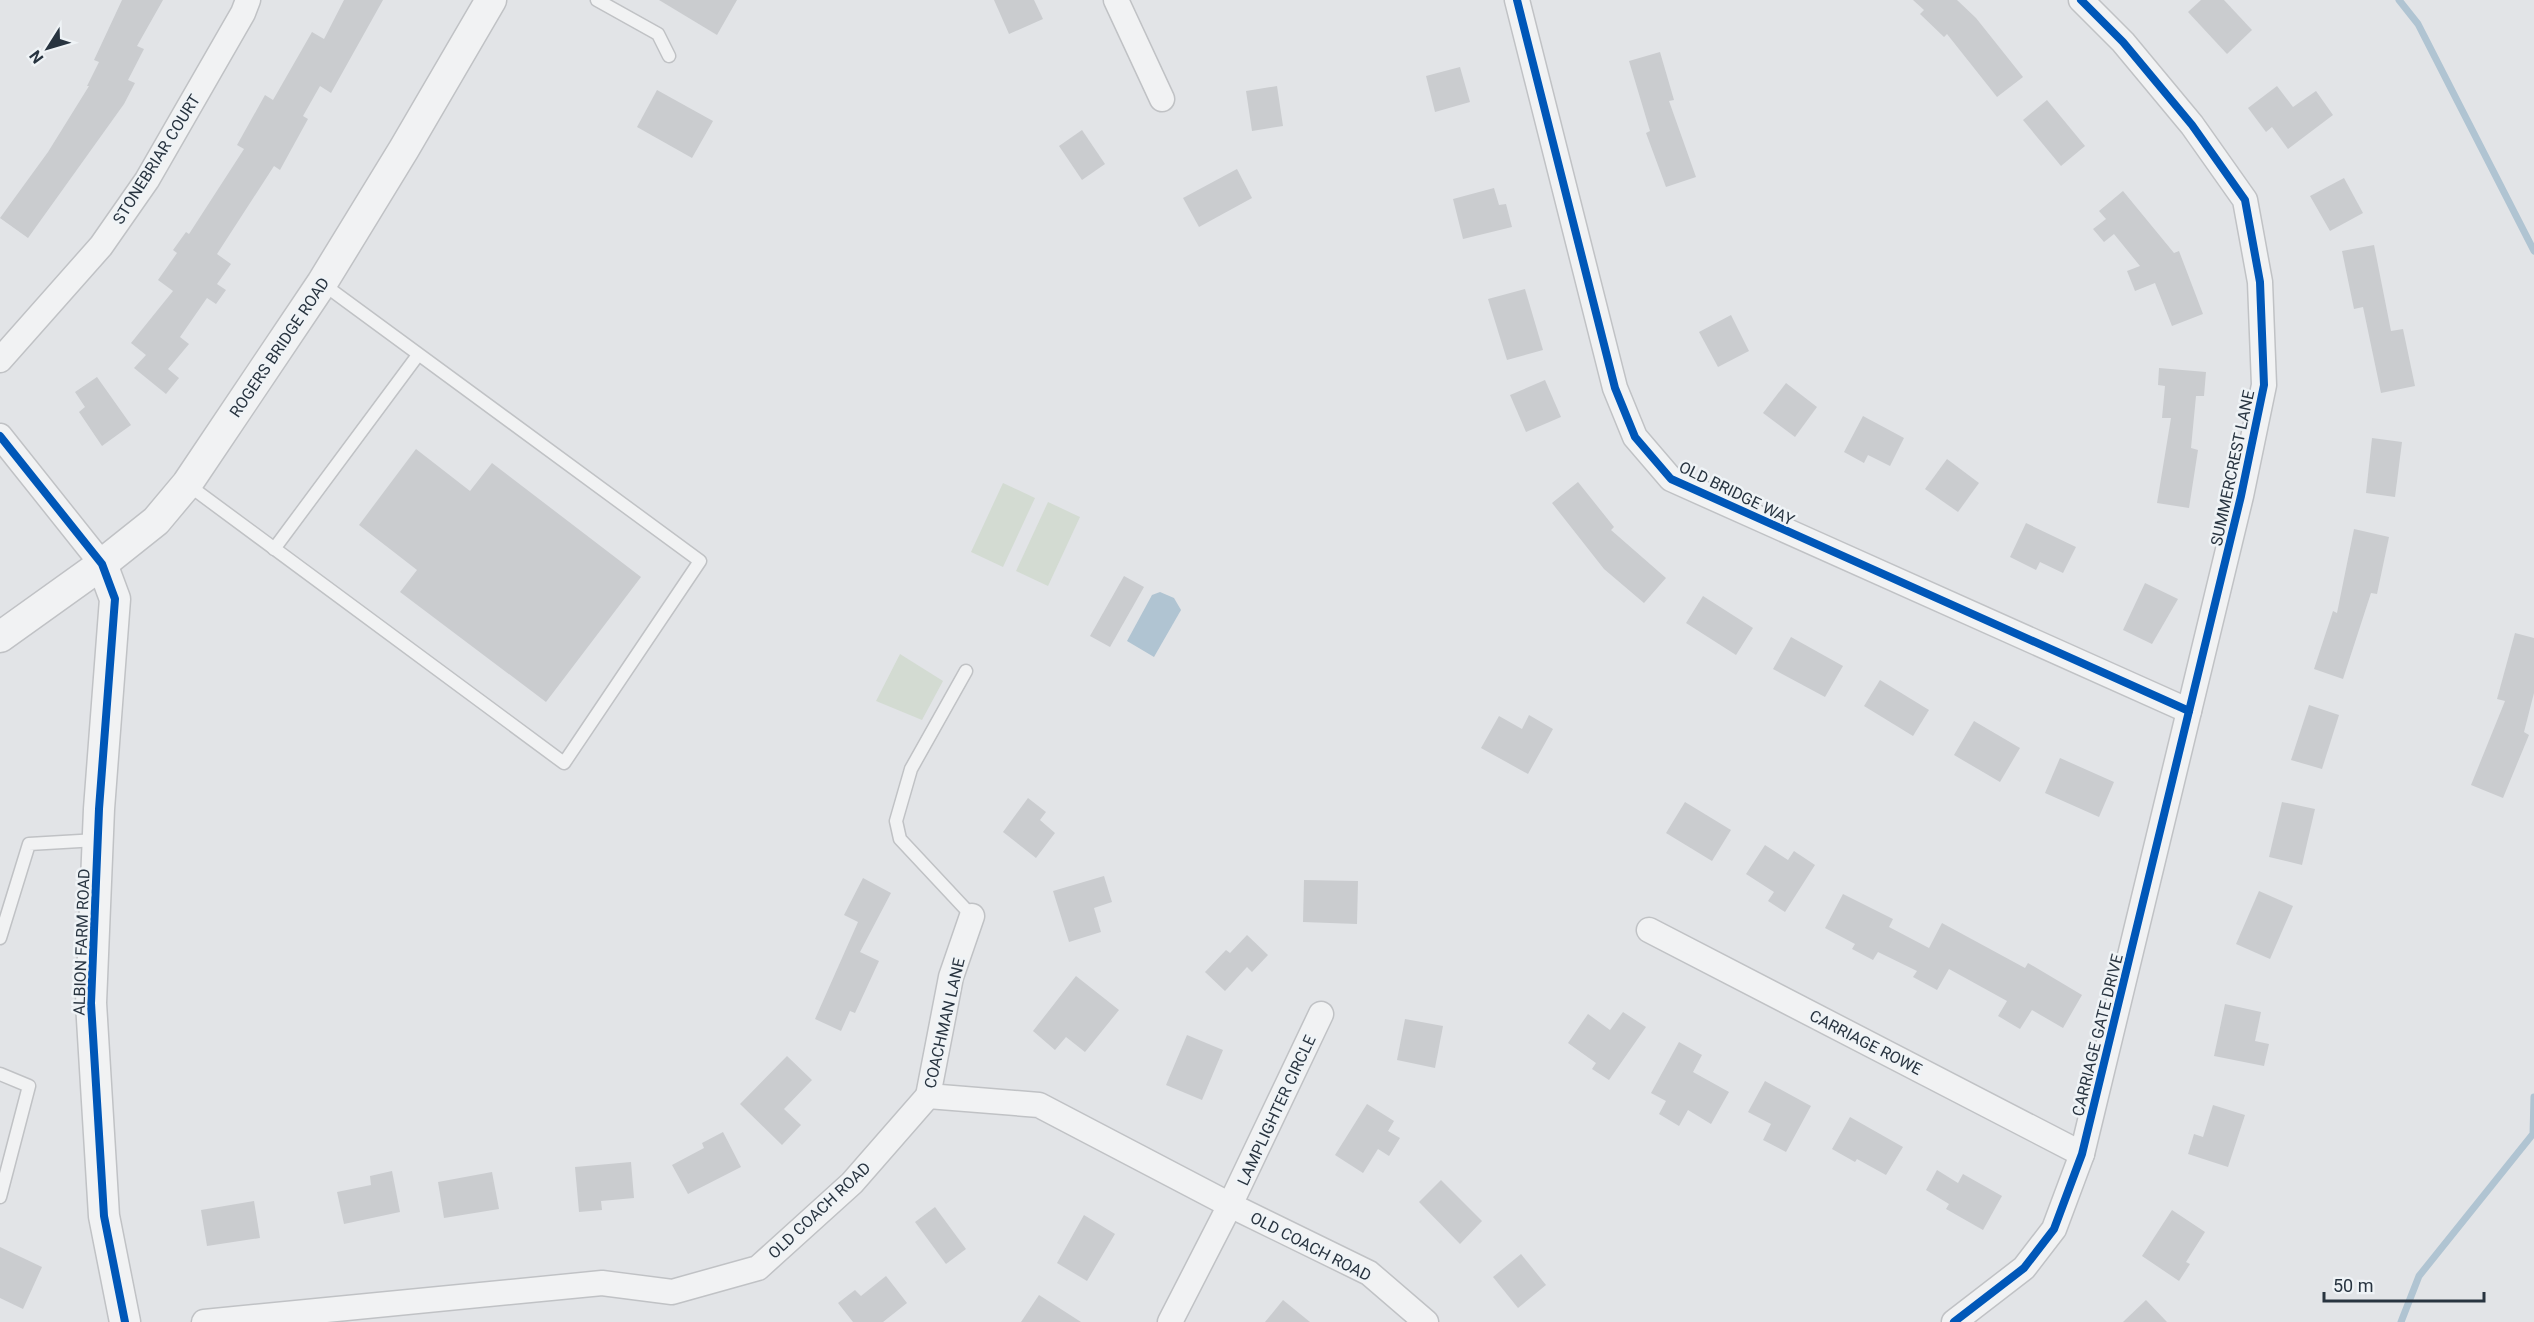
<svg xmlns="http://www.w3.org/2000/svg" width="2534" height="1322" viewBox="0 0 2534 1322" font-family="Roboto,sans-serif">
<rect width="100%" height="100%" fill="#e2e4e7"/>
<!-- green -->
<g fill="#d3dbd2">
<polygon points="1003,483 1035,498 1003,567 971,552"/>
<polygon points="1048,502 1080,517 1048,586 1016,571"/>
<polygon points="900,654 943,681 922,720 876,701"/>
</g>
<!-- water -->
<polygon fill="#b0c4d2" points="1160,592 1174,598 1181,610 1154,657 1127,641 1152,595"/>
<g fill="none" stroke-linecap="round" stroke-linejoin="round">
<!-- stream -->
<g stroke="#b0c4d2" stroke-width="7">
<polyline points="2399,0 2418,24 2534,251"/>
<polyline points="2401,1322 2419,1276 2533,1134 2534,1097"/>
</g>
</g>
<!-- building -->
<g fill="#cacccf">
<polygon points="122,0 163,0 137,46 144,49 128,80 135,83 124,104 28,238 0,218 48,152 89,86 87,86 99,62 94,60"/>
<polygon points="344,0 383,0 331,93 320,86 303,116 308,119 280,170 274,166 217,254 231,264 217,284 226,290 216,304 207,298 180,337 189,344 168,369 179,378 166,394 134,368 146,355 131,343 173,291 158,280 177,253 173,250 186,232 189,234 244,149 237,145 265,95 273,100 312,32 324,39"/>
<polygon points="659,0 737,0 717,35"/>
<polygon points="994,0 1034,0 1043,19 1009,34"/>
<polygon points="1913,0 1957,0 1976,18 2023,77 1997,97 1947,34 1944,37 1920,14 1924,10"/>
<polygon points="2201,0 2224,0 2252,30 2227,54 2188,12"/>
<polygon points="1660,52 1674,100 1669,101 1696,177 1666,187 1646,133 1650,131 1629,61"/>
<polygon points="1460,67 1470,102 1435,112 1426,76"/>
<polygon points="1277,86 1283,126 1252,131 1246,91"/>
<polygon points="2277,86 2293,107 2316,91 2333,115 2288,149 2272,127 2266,132 2248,108"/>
<polygon points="657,90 713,121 692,158 637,127"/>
<polygon points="2047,100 2085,146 2061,166 2023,120"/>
<polygon points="1082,130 1105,164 1082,180 1059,146"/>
<polygon points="1237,169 1252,198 1199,227 1183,198"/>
<polygon points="2344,178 2363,213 2330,231 2310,196"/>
<polygon points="1494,188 1499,205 1506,204 1512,227 1463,239 1453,199"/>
<polygon points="2123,191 2174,253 2179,251 2203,314 2172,326 2155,283 2135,291 2127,271 2140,266 2114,234 2104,242 2093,229 2106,219 2099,211"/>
<polygon points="2374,245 2391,331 2403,329 2415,386 2381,393 2363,307 2354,309 2342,251"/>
<polygon points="1525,289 1543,350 1507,360 1488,299"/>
<polygon points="1731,315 1749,351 1718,367 1699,332"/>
<polygon points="2159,368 2206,372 2204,396 2196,396 2191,448 2198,450 2189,508 2157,503 2171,418 2162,418 2165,386 2158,385"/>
<polygon points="97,377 131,425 102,446 79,412 85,407 75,392"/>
<polygon points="1545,380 1561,417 1526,432 1510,395"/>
<polygon points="1786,383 1817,407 1795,437 1763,413"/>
<polygon points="1863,416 1904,438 1890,466 1868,455 1864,463 1844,452"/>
<polygon points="2372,438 2402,442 2395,497 2366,493"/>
<polygon points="416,449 470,491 492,463 641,577 546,702 400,592 417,570 359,525"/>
<polygon points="1947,459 1979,483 1958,512 1925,489"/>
<polygon points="1578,482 1614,527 1611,530 1666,578 1644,603 1604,569 1552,503"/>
<polygon points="2026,523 2076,547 2063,573 2040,562 2036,570 2010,557"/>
<polygon points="2354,529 2389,537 2377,594 2371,593 2343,679 2314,669 2333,611 2337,613"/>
<polygon points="1124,576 1144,587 1110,647 1090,636"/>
<polygon points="2145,583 2178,599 2152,644 2123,630"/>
<polygon points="1703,596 1753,628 1736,655 1686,623"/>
<polygon points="2515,633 2534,638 2534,693 2524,732 2529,735 2503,798 2471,785 2505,701 2497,699"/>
<polygon points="1791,637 1843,666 1825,697 1773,669"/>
<polygon points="1880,680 1929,710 1913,736 1864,706"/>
<polygon points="2309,705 2339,715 2322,769 2291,760"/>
<polygon points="1529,715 1553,729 1528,774 1481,748 1499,716 1522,729"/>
<polygon points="1974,721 2020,748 2000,782 1954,755"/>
<polygon points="2060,758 2114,782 2099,817 2045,793"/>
<polygon points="1028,798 1046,812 1040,820 1055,833 1036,858 1003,832"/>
<polygon points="1685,802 1731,830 1712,861 1666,833"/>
<polygon points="2282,802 2315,809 2302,865 2269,857"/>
<polygon points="1765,845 1788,860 1794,851 1815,865 1785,912 1768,901 1774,892 1746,874"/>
<polygon points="1104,876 1112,902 1094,908 1101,932 1069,942 1053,891"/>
<polygon points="863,878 891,893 860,952 879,961 855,1013 850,1011 841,1031 815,1019 858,922 844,915"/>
<polygon points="1304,880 1358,881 1357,924 1303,922"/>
<polygon points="2259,891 2293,906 2270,959 2236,944"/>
<polygon points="1843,894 1893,919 1889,927 1929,948 1942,923 2025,968 2028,963 2082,995 2063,1028 2032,1010 2020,1029 1998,1016 2007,1001 1949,969 1937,990 1913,977 1917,971 1878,952 1873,960 1852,949 1855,944 1825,928"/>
<polygon points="1247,935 1268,955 1252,972 1247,967 1225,991 1205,972 1226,950 1230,953"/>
<polygon points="1076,976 1119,1010 1085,1052 1066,1037 1055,1050 1033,1031"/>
<polygon points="2225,1004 2261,1012 2255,1041 2269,1044 2264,1066 2214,1056"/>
<polygon points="1623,1012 1646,1027 1609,1080 1592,1069 1596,1063 1568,1043 1588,1014 1610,1030"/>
<polygon points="1405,1019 1443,1026 1435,1068 1397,1060"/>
<polygon points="1187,1035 1223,1050 1202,1100 1166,1085"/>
<polygon points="1679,1042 1702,1055 1693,1072 1729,1092 1711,1124 1688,1110 1679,1126 1659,1114 1666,1101 1651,1093"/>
<polygon points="787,1056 812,1080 784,1109 801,1125 782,1145 740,1104"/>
<polygon points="1765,1081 1811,1106 1786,1152 1763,1140 1771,1124 1748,1112"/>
<polygon points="1367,1104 1394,1121 1388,1131 1400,1138 1389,1156 1378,1149 1363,1173 1335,1155"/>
<polygon points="2213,1105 2245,1115 2228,1167 2188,1154 2194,1134 2203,1137"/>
<polygon points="1850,1117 1903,1147 1886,1175 1857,1159 1855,1162 1832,1149"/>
<polygon points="723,1132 741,1167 688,1194 672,1165 704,1148 702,1143"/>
<polygon points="631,1162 634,1198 601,1201 602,1210 579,1212 575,1167"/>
<polygon points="1937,1170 1958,1183 1963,1174 2002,1196 1983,1230 1946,1209 1949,1204 1926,1190"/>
<polygon points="392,1171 400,1212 344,1224 337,1192 371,1185 370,1176"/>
<polygon points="492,1172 499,1209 444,1218 438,1182"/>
<polygon points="1441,1180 1482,1221 1460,1244 1419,1202"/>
<polygon points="254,1201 260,1238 207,1246 201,1210"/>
<polygon points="935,1207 966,1249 946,1264 915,1222"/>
<polygon points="2172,1210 2205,1232 2186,1262 2190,1264 2179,1281 2142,1256"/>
<polygon points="1084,1215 1115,1234 1087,1281 1057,1263"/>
<polygon points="0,1247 42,1267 23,1309 0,1298"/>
<polygon points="1521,1254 1546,1285 1518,1308 1493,1277"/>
<polygon points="886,1276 907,1303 883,1322 853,1322 838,1303 855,1290 861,1296"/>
<polygon points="1039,1295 1081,1322 1021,1322"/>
<polygon points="1283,1300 1310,1322 1265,1322"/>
<polygon points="2146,1300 2167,1322 2123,1322"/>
</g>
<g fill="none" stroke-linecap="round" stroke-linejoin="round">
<defs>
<g id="service">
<polyline points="597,0 658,34 669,56"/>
<polyline points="187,484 564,763 700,561 323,284"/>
<polyline points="274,549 418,355"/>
<polyline points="966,671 911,769 896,821 900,839 972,916"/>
<polyline points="0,938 29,844 97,840"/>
<polyline points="0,1074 29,1086 0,1197"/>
</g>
<g id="minor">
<polyline points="1116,0 1162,99"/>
<polyline points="1517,0 1615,388 1635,437 1671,479 2189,711"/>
<polyline points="0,360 101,246 147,180 243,13 248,0"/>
<polyline points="0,436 102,564"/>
<polyline points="1649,930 2082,1154"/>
<polyline points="928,1096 1039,1105 1230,1205 1369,1273 1426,1322"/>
<polyline points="928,1096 951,977 972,916"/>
<polyline points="204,1322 602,1283 672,1292 758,1268 852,1183 928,1096"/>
<polyline points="1170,1322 1230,1205 1321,1014"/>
<polyline points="1954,1322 2024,1268 2054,1229 2082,1154 2241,496 2264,385 2260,282 2245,200 2192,125 2123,42 2081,0"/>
</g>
<g id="tertiary">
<polyline points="102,564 115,599 99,809 91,1003 104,1216 125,1322"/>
<polyline points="0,637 102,564 156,521 187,484 322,283 404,149 491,0"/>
</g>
</defs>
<!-- service casing -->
<use href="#service" stroke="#c0c2c5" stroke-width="15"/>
<!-- minor casing -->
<use href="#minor" stroke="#c0c2c5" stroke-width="27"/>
<!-- tertiary casing -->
<use href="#tertiary" stroke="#c0c2c5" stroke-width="33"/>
<!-- service -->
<use href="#service" stroke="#f1f2f3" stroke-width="12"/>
<!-- minor -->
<use href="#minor" stroke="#f1f2f3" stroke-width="24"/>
<!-- tertiary -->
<use href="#tertiary" stroke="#f1f2f3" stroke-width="30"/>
<defs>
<g id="cycleway">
<polyline points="1517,0 1615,388 1635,437 1671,479 2189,711"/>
<polyline points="0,436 102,564 115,599 99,809 91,1003 104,1216 125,1322"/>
<polyline points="1954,1322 2024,1268 2054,1229 2082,1154 2241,496 2264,385 2260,282 2245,200 2192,125 2123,42 2081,0"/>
</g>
</defs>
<!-- cycleway casing -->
<use href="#cycleway" stroke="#eff3f6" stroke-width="11"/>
<!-- cycleway -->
<use href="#cycleway" stroke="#0057b8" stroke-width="8"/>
</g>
<g text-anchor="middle" stroke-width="5" stroke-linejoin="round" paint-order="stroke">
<!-- street labels -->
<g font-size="16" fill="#283440" stroke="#eff3f6">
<text transform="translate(156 159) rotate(-58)" y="6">STONEBRIAR COURT</text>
<text transform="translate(279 347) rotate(-56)" y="6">ROGERS BRIDGE ROAD</text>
<text transform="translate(2232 468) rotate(-78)" y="6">SUMMERCREST LANE</text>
<text transform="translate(1737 493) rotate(26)" y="6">OLD BRIDGE WAY</text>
<text transform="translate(81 942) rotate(-88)" y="6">ALBION FARM ROAD</text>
<text transform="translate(944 1023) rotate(-77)" y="6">COACHMAN LANE</text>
<text transform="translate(2097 1035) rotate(-76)" y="6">CARRIAGE GATE DRIVE</text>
<text transform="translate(1866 1042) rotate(27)" y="6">CARRIAGE ROWE</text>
<text transform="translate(1276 1110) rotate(-65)" y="6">LAMPLIGHTER CIRCLE</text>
<text transform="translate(819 1210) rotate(-43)" y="6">OLD COACH ROAD</text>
<text transform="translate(1311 1246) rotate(27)" y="6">OLD COACH ROAD</text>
</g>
</g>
<!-- north arrow -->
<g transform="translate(48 48) rotate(233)" stroke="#eff3f6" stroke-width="4.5" paint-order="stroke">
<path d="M0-4.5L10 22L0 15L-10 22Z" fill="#283440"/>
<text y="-9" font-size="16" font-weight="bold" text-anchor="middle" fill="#283440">N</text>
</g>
<!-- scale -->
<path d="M2324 1292v9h160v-9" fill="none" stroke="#283440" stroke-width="3"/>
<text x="2333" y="1292" font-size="18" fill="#283440" stroke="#eff3f6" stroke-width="4.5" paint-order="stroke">50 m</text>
</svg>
